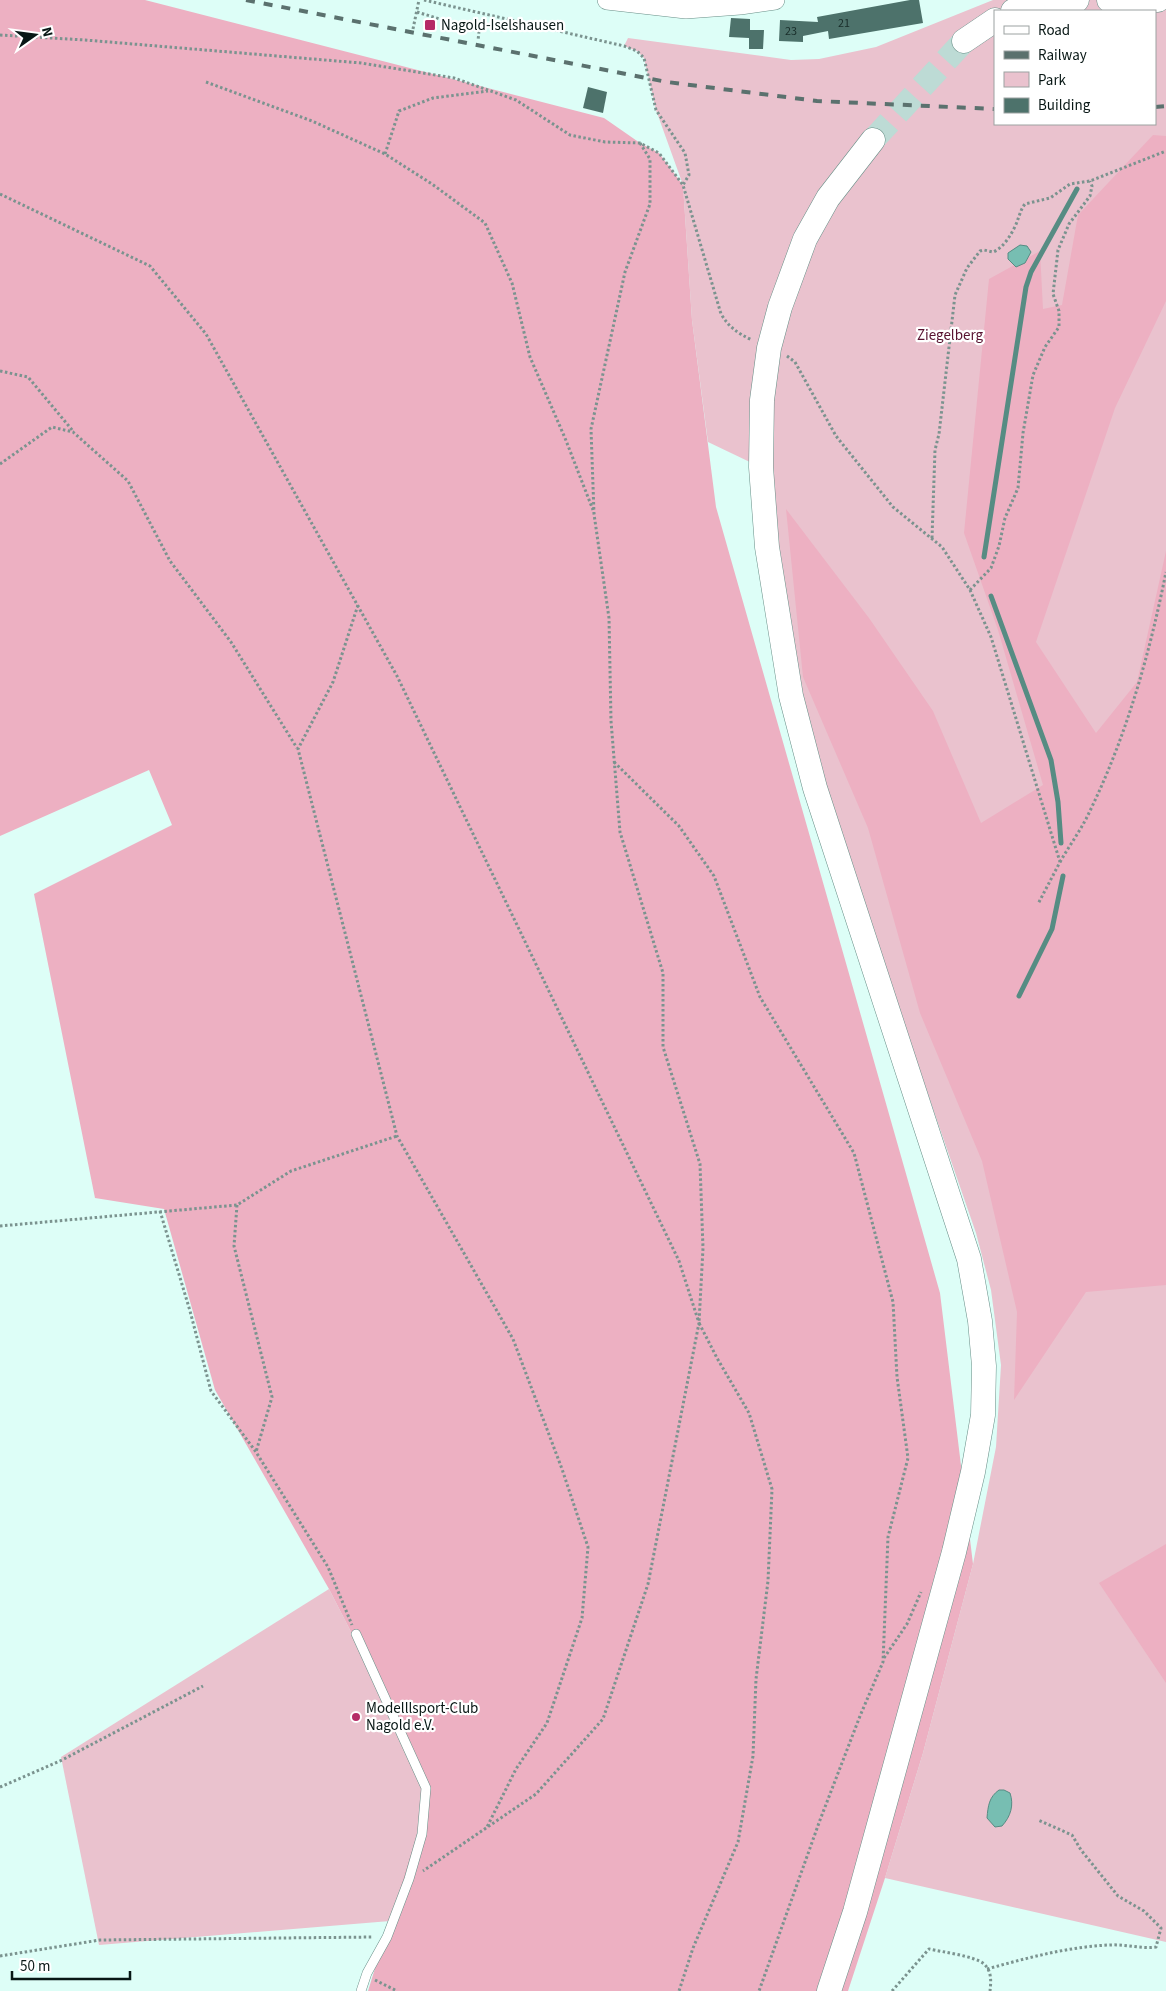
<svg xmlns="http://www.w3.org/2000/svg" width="1166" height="1991" viewBox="0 0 1166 1991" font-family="'Source Sans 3',sans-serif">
<rect width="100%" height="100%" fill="#ddfef7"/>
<!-- green -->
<g fill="#eac2ce" fill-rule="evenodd">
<path d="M993 0H1166V1942L885 1878 923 1753 973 1564 996 1447 1001 1365 991 1290 976 1233 860 898 794 679 754 464 708 442 692 320 683 185 656 110 644 58 637 51 624 46 628 38 791 60 819 59 876 47ZM995 11H1155V124H995Z"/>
<polygon points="329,1589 431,1788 390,1921 99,1945 61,1757"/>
</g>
<!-- forest -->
<g fill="#edb0c2">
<polygon points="0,0 145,0 604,118 640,143 659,153 683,185 692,320 716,507 940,1293 973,1564 923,1753 885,1878 848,1991 368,1991 431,1788 329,1589 215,1390 164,1209 95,1198 34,894 172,825 149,770 0,836"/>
<polygon points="1153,135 1166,136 1166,301 1115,408 1036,642 1096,733 1137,682 1166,551 1166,1285 1086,1292 1014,1400 1017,1312 982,1161 920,1013 868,828 803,677 786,509 869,618 933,711 981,823 1043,785 998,630 964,533 989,279 1040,251 1043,309 1062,305 1078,215"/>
<polygon points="1166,1544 1166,1683 1099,1583"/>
</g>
<!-- water -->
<g fill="#77beb2" stroke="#568c83">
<polygon points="1020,245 1027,246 1031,252 1025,263 1016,267 1008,259 1008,253"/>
<path d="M999 1790H1004L1010 1793C1014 1805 1011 1816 1002 1826L995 1827 987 1818C988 1806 989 1797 999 1790Z"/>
</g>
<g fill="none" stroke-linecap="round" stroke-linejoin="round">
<!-- stream -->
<g stroke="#568c83" stroke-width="5">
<polyline points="984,557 1026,287 1031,272 1077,189"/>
<polyline points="991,596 1051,760 1058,802 1061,843"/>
<polyline points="1019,996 1052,929 1063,876"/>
</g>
</g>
<!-- building -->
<g fill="#4d726b">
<polygon points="910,0 919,0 923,23 829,39 828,31 803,36 803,42 779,41 780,20 818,22 817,17"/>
<polygon points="731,18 750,19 750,30 764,30 763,49 749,49 749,33 749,38 729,37"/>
<polygon points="588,87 607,92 603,113 583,108"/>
</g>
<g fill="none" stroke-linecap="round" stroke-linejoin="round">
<!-- tertiary-tunnel -->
<polyline stroke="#bddbd5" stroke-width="24" stroke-dasharray="24 12" stroke-linecap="butt" points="873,140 964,41"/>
<defs>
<polyline id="service" points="356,1634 426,1788 422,1834 409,1879 387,1937 367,1973 361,1991"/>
<polyline id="minor" points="607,0 686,9 740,5 775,0"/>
<g id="tertiary">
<polyline points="1109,0 1158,0"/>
<polyline points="1013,11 1042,3 1077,0"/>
<polyline points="964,41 995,20"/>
<polyline points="829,1991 855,1912 954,1552 973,1472 983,1415 984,1366 980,1321 969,1259 815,788 791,696 767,547 761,467 762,400 769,348 780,307 805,239 828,198 873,140"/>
</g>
</defs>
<!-- service casing -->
<use href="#service" stroke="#688e87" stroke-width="10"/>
<!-- minor casing -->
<use href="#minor" stroke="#688e87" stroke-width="20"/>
<!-- tertiary casing -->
<use href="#tertiary" stroke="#688e87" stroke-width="25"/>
<!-- path -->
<g stroke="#7b938f" stroke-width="3" stroke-dasharray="2.5 2.5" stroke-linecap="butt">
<polyline points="424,0 624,46 637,51 644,58 656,110 685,153 689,175 683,185"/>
<polyline points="417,12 479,31 478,41"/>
<polyline points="413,29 419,0"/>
<path d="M0 35 85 40 361 63 454 78 516 100 570 135 605 142 640 143 659 153 683 185 721 314C729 327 737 333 752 340"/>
<polyline points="206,82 312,121 385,154 432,184 485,223 512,283 530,357 565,438 593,510"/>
<polyline points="640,143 650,159 650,204 625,272 591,429 594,514 609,618 611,721 620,832 663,973 663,1047 700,1164 703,1248 699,1323 717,1358 749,1413 772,1489 768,1581 756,1679 753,1756 738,1842 693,1948 679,1991"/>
<polyline points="385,154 399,111 433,98 488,91"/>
<polyline points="0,194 150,266 206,334 397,676 679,1261 699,1323 648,1584 603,1719 536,1794 423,1871"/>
<polyline points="787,356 795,362 836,436 893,507 942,547 970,590 991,637 1060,862 1038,904"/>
<polyline points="0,371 28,377 73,431"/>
<polyline points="0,464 52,427 73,432 128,481 170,561 231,642 297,748"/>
<path d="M932 538 935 450 939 434 955 295 967 268 980 251 984 250 993 252C1004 248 1014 231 1018 219 1020 214 1021 209 1025 204L1050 198 1070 184 1090 181 1166 151"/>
<polyline points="970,590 991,568 999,546 1005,518 1018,488 1023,433 1033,375 1045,347 1059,327 1059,311 1053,294 1058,250 1069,224 1090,196 1092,186 1090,181"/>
<polyline points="358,605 333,682 298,749 397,1136 513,1339 562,1469 588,1547 582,1618 547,1723 516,1769 487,1827"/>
<polyline points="614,762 679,826 714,876 760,997 854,1153 893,1302 897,1377 908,1458 888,1537 883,1662 860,1716 820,1820 759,1991"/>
<path d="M1060 862C1068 848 1078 834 1086 819 1125 741 1149 657 1166 572"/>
<polyline points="237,1205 234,1246 272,1397 256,1452"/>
<polyline points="160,1211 190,1311 211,1391 256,1452 328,1567 352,1625"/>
<polyline points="0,1226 237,1205 291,1171 397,1136"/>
<polyline points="884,1658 907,1624 921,1592"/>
<polyline points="0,1787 62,1760 203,1686"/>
<polyline points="0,1956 100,1940 373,1937"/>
<path d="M987 1969C1027 1958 1067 1947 1109 1945 1125 1944 1141 1949 1156 1947L1161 1928 1144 1911 1118 1896 1081 1850 1072 1835 1038 1820"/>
<polyline points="375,1980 397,1991"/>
<path d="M892 1991 929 1949C942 1952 975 1956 984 1964 992 1971 991 1982 990 1991"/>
</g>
<!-- service -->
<use href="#service" stroke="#fff" stroke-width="9"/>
<!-- minor -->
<use href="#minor" stroke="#fff" stroke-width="19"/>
<!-- tertiary -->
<use href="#tertiary" stroke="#fff" stroke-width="24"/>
<!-- rail -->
<g stroke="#5b716e" stroke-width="4" stroke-dasharray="9 9" stroke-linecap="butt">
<polyline points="246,0 667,82 817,101 995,109"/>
<polyline points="1155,107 1166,106"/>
</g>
</g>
<!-- markers -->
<g fill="#b52b67" stroke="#fff" stroke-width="2">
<rect x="424" y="19" width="12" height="12" rx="2.5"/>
<circle cx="356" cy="1717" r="5"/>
</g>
<g text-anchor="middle" stroke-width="4.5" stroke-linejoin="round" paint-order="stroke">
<!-- number labels -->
<g font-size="12" fill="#192e2a">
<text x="844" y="27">21</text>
<text x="791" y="35">23</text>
</g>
<!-- poi labels -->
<g font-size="15" fill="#081715" stroke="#fff" text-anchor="start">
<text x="441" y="30">Nagold-Iselshausen</text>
<text x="366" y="1713">Modelllsport-Club<tspan x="366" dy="17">Nagold e.V.</tspan></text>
</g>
<!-- park labels -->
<g font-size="15" fill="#581230" stroke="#fff">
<text x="950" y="340">Ziegelberg</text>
</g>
</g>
<!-- legend -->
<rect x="994" y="10" width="162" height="115" fill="#ffffff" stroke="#9ca2a1"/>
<rect x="1004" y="26" width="25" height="8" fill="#ffffff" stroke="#9ca2a1"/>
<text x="1038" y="35" font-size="15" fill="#081715">Road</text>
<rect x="1004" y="51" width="25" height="8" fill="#5b716e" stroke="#9ca2a1"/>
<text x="1038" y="60" font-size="15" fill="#081715">Railway</text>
<rect x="1004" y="72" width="25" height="15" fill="#eac2ce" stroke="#9ca2a1"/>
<text x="1038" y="85" font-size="15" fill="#081715">Park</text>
<rect x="1004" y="98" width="25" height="15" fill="#4d726b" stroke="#9ca2a1"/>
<text x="1038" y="110" font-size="15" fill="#081715">Building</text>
<!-- north arrow -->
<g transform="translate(35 35) rotate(76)" stroke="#ffffff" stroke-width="4" paint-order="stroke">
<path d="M0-4L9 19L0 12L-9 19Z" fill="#081715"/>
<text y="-8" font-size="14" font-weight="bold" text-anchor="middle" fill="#081715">N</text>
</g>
<!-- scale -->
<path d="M12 1971v8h118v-8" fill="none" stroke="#081715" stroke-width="2.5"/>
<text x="20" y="1971" font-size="15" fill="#081715" stroke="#ffffff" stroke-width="4" paint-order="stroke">50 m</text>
</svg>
